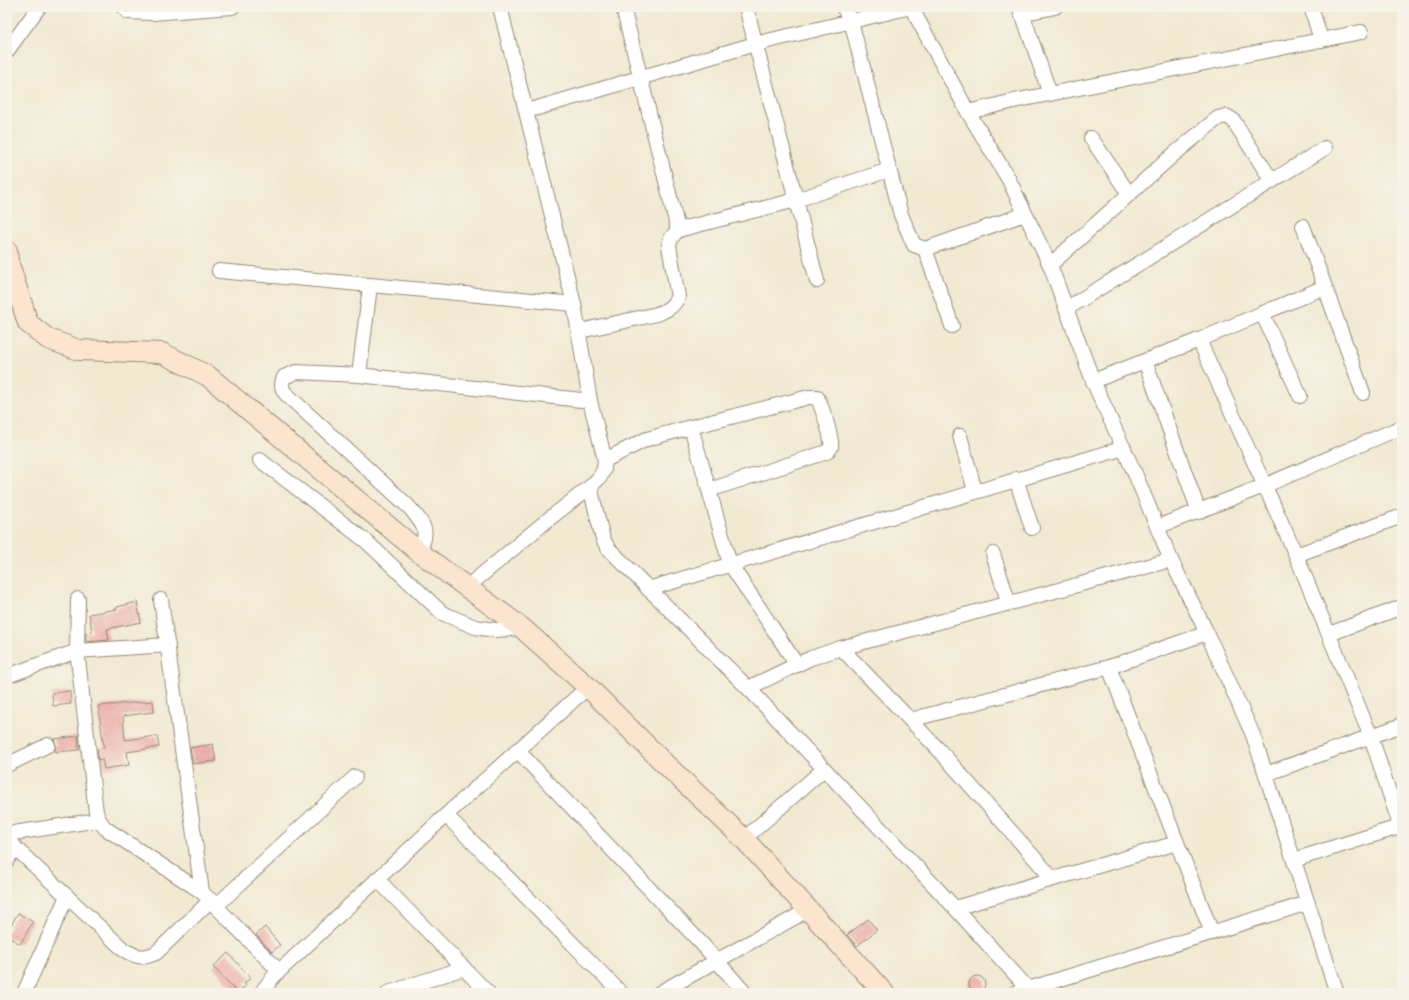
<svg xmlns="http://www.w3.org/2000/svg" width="1409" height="1000" viewBox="0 0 1409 1000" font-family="Pangolin,sans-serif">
<defs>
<pattern id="building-hatch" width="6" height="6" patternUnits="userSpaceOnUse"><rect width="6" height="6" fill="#f0b2ac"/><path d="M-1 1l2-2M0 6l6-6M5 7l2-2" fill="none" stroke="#cf9994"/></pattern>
</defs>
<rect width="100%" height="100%" fill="#f7f3e8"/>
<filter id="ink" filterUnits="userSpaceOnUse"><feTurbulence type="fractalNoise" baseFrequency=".025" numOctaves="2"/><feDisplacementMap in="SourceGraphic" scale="8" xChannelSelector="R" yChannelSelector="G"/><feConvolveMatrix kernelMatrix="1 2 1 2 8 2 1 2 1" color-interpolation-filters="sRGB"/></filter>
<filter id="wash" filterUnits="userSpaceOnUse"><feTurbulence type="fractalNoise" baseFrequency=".012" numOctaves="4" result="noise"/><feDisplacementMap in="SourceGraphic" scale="16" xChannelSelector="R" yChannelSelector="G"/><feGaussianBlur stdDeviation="0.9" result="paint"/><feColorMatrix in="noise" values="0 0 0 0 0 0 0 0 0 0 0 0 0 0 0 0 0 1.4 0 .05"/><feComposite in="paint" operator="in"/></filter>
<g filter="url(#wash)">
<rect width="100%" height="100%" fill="#f1e9d2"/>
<g id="blocks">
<!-- building -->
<g fill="url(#building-hatch)">
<polygon points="137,602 141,622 107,629 109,640 86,642 86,633 92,632 89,614 117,609 117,607"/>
<polygon points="70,691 71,704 53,706 52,693"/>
<polygon points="153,701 154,712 123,716 125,740 157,736 159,747 127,752 129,765 104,769 102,759 98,760 97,749 104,748 98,706"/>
<polygon points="78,736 79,750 55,752 56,745 54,739"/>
<polygon points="213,744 216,761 193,764 190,748"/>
<polygon points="18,913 33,922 20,944 7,936 7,932"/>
<polygon points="868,919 877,930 857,946 847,935"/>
<polygon points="265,927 280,945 272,952 256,935"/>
<polygon points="228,953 251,978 244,983 246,985 238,993 213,967"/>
<circle cx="977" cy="984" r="8"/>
</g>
</g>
</g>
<g filter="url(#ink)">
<use href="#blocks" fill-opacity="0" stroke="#968a78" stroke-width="1"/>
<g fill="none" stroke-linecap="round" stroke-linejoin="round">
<defs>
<g id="street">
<polyline points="124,7 128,12 152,13 232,7"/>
<polyline points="623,7 678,230"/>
<polyline points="746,7 817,281"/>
<polyline points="843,7 851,21 901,215 914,245 925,249 1025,214"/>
<polyline points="911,7 968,112 1008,178 1050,265 1093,381 1136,476 1171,560 1207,633 1253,735 1337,993"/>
<polyline points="1020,7 1050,94"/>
<polyline points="1311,7 1321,40"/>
<polyline points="1021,14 1055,7"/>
<polyline points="7,51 39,7"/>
<polyline points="527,111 755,44 911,7"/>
<polyline points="968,112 1014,101 1361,32"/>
<polyline points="1091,138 1129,194"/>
<polyline points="1303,226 1363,393"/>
<polyline points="925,249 952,326"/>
<polyline points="1050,265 1173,155 1218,118 1226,116 1233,120 1272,181"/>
<polyline points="219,271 574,304"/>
<polyline points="1066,309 1325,148"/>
<polyline points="1262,313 1300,396"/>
<path d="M580 331 657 314C667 310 673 307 678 297L669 246 671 238 678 230 796 200 889 170"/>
<polyline points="1199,340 1296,555 1371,737 1402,831"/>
<polyline points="1145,361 1199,512"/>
<polyline points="359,375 370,286"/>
<polyline points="1093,381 1199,340 1325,287"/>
<polyline points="960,436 975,491"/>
<polyline points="260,460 366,541 442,613 475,627 495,630 522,628"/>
<polyline points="605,460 647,439 691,427"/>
<polyline points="1016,479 1032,528"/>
<polyline points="590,487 603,539 608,548 752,692 955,908 1032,993"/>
<path d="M709 490 827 452C828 450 830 449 831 447 833 438 821 405 817 397H809L691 427 730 564 797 665"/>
<polyline points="1157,527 1264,486 1402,427"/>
<path d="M419 552C430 530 424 525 409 507L286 394C281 388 281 384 284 377L296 372 359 375 590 401"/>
<polyline points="993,554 1009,604"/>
<polyline points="1296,555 1402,516"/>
<polyline points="466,588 550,518 590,487 600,477 604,469 605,460 590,401 574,304 500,7"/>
<polyline points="648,589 1124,448"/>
<polyline points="78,599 77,651 96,812 99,820 105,828 202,892 279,971"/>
<polyline points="161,600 202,892"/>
<polyline points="1329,634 1402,607"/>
<polyline points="841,648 940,751 1053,879 955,908"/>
<polyline points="1109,667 1212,933"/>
<polyline points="7,676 77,651 168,645"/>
<polyline points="748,688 811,658 841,648 1171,560"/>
<polyline points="910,720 1109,667 1207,633"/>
<polyline points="517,750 702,944 745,993"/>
<polyline points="7,765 48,745"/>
<polyline points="1266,774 1402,725"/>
<polyline points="446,815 621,993"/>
<polyline points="7,834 99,820"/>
<polyline points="744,839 824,769"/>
<path d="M7 840 124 950C136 957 143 959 156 953L211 900"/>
<polyline points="7,860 15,847"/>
<polyline points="1294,860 1402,826"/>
<polyline points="377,879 488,993"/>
<polyline points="1053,879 1177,843"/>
<polyline points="217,905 355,777"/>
<polyline points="24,993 67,896"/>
<polyline points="261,993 274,976 446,815 588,687"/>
<polyline points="388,993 464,968"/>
<polyline points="659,993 808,910"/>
<polyline points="1015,993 1308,903"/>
</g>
<polyline id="secondary" points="7,251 8,261 28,323 48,339 79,350 162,353 208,376 419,552 522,628 588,687 663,762 744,839 884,993"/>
</defs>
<!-- street casing -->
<use href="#street" stroke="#968a78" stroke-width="16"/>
<!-- secondary casing -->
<use href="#secondary" stroke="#968a78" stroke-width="22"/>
<!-- street -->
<use href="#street" stroke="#fff" stroke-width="14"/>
<!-- secondary -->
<use href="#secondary" stroke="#fce5cf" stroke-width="20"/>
</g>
</g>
<!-- margin -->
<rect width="1409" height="1000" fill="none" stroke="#f7f3e8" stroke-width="24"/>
</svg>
